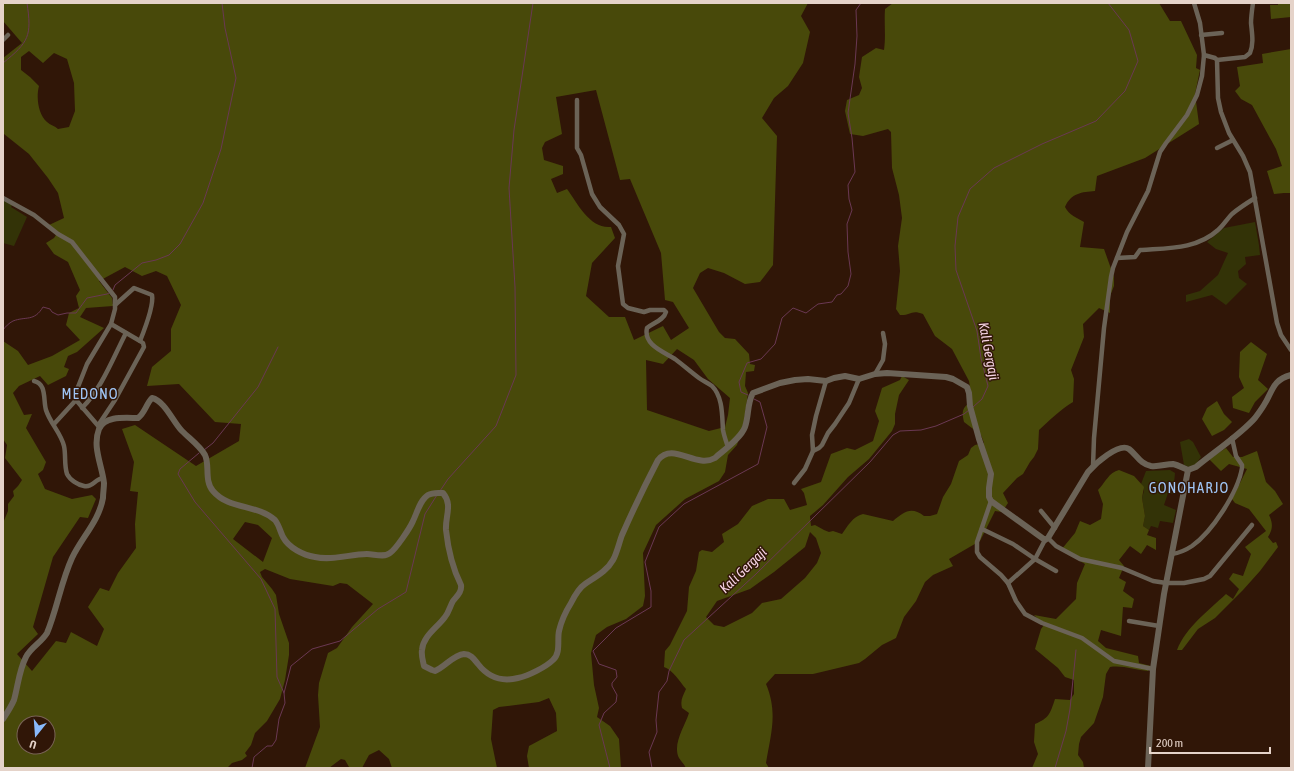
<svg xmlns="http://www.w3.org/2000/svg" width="1294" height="771" viewBox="0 0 1294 771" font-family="'Asap Condensed',sans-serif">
<rect width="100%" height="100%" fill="#301607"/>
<!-- green -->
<g fill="#333307">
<polygon points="3,196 14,202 11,207 27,217 14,246 3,243"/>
<polygon points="1255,222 1259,245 1260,255 1245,257 1246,264 1238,271 1239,278 1247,284 1226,305 1212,295 1186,302 1186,295 1200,291 1218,275 1228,253 1216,249 1207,242 1224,228"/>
<polygon points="1189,439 1193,442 1201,457 1196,464 1189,467 1184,465 1180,442"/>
<polygon points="1170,470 1175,473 1173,494 1168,493 1164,505 1176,510 1173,523 1160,521 1158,528 1151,526 1149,530 1143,526 1145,516 1142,498 1144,491 1141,484 1146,471"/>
</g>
<!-- forest -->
<g fill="#48490a" fill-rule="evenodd">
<path d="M3 3H808L801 16 810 32 803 63 788 86 774 98 762 118 777 136 773 265 760 282 745 284 724 273 708 268 700 273 693 288 719 332 725 338 735 339 749 354 750 364 755 365 754 371 746 372 745 386 748 393 744 422 737 445 728 455 725 472 719 481 685 499 656 525 643 553 645 596 643 606 626 619 607 627 596 635 591 653 594 685 599 708 597 717 610 726 619 739 621 768H529L527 756 529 746 557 731 556 713 549 698 539 702 499 707 493 710 491 739 497 768H392L389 759 379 750 369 755 362 768 349 767 345 760 341 759 329 768H305L320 727 318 695 319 683 328 653 337 648 352 627 373 604 347 584 340 583 333 586 290 579 265 569 260 572 262 577 272 589 276 595 279 614 289 643V655L285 680 280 699 267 721 255 733 251 745 245 753 247 756 242 760 232 763 227 768H3V523L8 511V504L14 496 13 491 18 486 22 480 5 458 7 445 3 439V341L18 351 28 365 52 356 80 340 66 325 69 313 79 308 76 296 80 290 68 262 54 254 46 243 54 238 56 235 49 225 64 218 58 193 48 178 29 154 4 134 3 132V58L22 43 3 21ZM29 51 43 63 54 53 67 59 74 83 75 111 69 127 58 129C55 126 50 125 47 122 38 114 36 97 39 86L30 77 21 70V57ZM596 90 620 180 630 179 661 253 665 300 673 302 689 328 671 340 663 326 634 340 625 317H609L586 296 592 263 615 238 611 227C590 229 578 204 567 189L557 193 551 179 563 174V166L544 160 542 148 545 142 562 134 556 97ZM125 267 142 276 156 271 167 276 181 305 171 329V351L152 367 147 386 179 384 215 422 241 424 239 441 196 466 135 425 122 429 134 462 130 491 138 492 135 524 136 548 118 573 109 591 100 588 88 607 104 629 97 646 71 632 66 643 56 641 32 671 17 654 38 634 33 627 53 557 80 517 88 518 96 499 92 495 72 499 45 489 38 474 43 470 46 462 26 428 32 414 24 415 13 393 19 386 40 376 48 385 66 376 69 369 64 367 68 356 77 352 104 328 80 317 86 308 113 306 112 298 99 281ZM677 349 694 360 708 379 730 398 728 415 725 427 709 431 647 410 646 360 663 364ZM245 522 258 525 272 538 263 562 233 539ZM24 723H48V747H24Z"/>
<path d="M893 3H1159L1170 21H1181L1197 55 1196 68 1200 70 1195 94 1199 124 1145 158 1097 176 1095 191C1082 192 1071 193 1065 207 1069 215 1077 218 1084 222L1080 247 1104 249 1114 277V286L1110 296V313L1099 308 1083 324 1084 337 1071 370 1074 379 1073 402C1060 410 1050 420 1039 430L1038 449 1034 457 1030 462 1023 474 1017 478 1003 493 1008 503 1002 512 995 511 980 541 949 559 953 566 933 575 925 582 916 601 904 617 896 638 882 645 865 659 859 663 813 674H775L766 684C778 713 771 733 766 763L769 768H686C684 764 681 761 679 758 672 744 685 726 689 713L682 708C680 700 683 696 686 689 680 682 673 670 664 667L665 651 670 645 687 611 689 587 696 571 699 552 702 550 712 552 724 542 722 534 738 524 752 506 768 499H784L790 510 807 505 804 493 801 489 821 482 831 454 847 448 855 450 873 441 879 421 875 411 882 388 900 380 902 376 909 380 899 395 895 414V424L892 431 869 459 848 477 823 505 810 516 811 526 815 525 824 530 829 532 833 531 842 534C847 527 853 516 863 514L893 521C904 512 911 506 924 516H930L937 514 943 497 951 484 959 461 968 455 971 448 975 445 984 443 981 435 964 422C961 410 963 408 972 400L969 381 952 349 935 336 923 314C911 309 910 316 900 315L896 309 900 271 898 246 902 218 899 195 892 168 891 132 888 129 863 136 850 134 845 111 847 100 859 95 862 88 859 77 862 57 876 48 884 50C886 36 884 23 885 9ZM810 532 816 538 821 553 817 563 805 578 781 599 762 603 752 613 724 627 714 625 706 617 717 601 750 589 774 572 805 547Z"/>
<polygon points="1278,3 1291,3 1291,17 1271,19 1270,5 1278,5"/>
<polygon points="1291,49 1291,193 1284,193 1274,194 1267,171 1282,166 1276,149 1252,105 1241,99 1235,91 1240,86 1237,67 1263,63 1262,54"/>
<polygon points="1251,342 1267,354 1258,380 1268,389 1255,402 1249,413 1233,408 1232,397 1244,388 1239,377 1240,352"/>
<polygon points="1217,401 1224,414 1232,422 1224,430 1212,436 1202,419 1207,408"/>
<path d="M1226 448 1233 457H1242L1257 451 1266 482 1275 491 1283 504 1269 515C1273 523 1273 529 1268 537L1273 543 1276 542 1278 547 1260 571 1243 590 1215 618 1198 629 1182 650H1177C1186 627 1208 611 1226 594L1233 599 1239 589 1229 579 1233 573 1243 576 1251 554 1245 547 1266 531 1249 509 1235 503 1232 499 1247 469 1229 464 1221 471 1209 459Z"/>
<path d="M1119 470 1134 476 1144 487 1142 498 1145 516 1143 526 1149 530 1147 535 1156 538V550L1147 545 1141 554 1130 546 1119 560 1124 566 1119 578 1126 582 1123 591 1134 599 1132 608 1123 607 1121 636 1101 630 1098 641 1106 648 1138 656 1139 663 1151 666 1148 671C1136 670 1122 665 1110 667L1106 674 1103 697 1094 723 1081 737 1079 744 1078 755 1083 762 1084 768H1032L1038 754 1034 742 1035 724C1049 718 1050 714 1055 699L1070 700 1074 694V680L1065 677 1058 668 1035 649 1041 629 1044 625 1034 615 1056 619 1076 599 1077 583 1085 564 1061 550 1075 533 1080 521 1090 525 1101 519 1103 504 1098 490C1105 483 1109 472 1119 470Z"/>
</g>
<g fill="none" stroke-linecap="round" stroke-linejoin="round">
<!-- stream -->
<g stroke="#6a3853" stroke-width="1">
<path d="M3 63C29 42 32 36 27 3"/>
<polyline points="113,290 115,285 142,263 156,260 169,255 180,244 203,203 221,149 236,78 225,28 222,3"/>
<path d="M3 330C5 327 9 323 13 321 26 316 34 322 43 307L50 309 52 312 58 315 67 313H76L87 298 107 294 109 293"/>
<polyline points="748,395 741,392 739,382 747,363 761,359 775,344 782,318 793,308 806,313 818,304 832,302 837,295 841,294 848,286 851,274 848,252 847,224 852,210 849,199 848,185 855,172 852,138 848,113 855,64 857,36 856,10 861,3"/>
<polyline points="973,407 982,399 988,386 981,358 977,331 956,270 955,246 958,217 970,189 994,168 1042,144 1096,121 1125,91 1138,61 1129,30 1108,3"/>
<polyline points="204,450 213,443 258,387 278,347"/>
<polyline points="199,453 180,469 178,474 195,502 261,579 275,609 277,677 284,693"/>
<polyline points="440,491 448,479 496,426 516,375 515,287 509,188 514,130 533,3"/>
<polyline points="252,768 254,757 267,746 272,746 276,740 279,719 285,703 284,693 291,666 312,649 340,641 378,609 406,592 425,514 437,495"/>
<polyline points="610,768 599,725 604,713 616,702 617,695 612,686 612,683 617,677 616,670 599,664 593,651 616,628 651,607 651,591 645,562 659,527 684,504 758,464 767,427 760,402 754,399"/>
<polyline points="652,768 649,752 657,732 656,720 659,692 667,681 669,671 684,640 756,574 870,462 893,435 900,431 921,430 936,426 964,414 969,410"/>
<polyline points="1055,768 1066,731 1070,709 1076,650"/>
</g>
<!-- minor -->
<g stroke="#6b6357" stroke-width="4.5">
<polyline points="1194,3 1200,23 1204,55 1215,58 1217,60 1218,98 1221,112 1229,133 1243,156 1250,172 1277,323 1281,335 1291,350"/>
<polyline points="1201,35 1222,33"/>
<polyline points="3,40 8,35"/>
<path d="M1217 60 1245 57 1250 53C1254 43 1252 34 1251 23 1251 17 1252 10 1253 3"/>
<path d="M577 100V148L581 155 592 194 600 207 619 225 624 234 618 266 623 304 628 308 644 312 650 310H664L666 312C664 320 653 323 647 328 643 345 664 352 675 359 683 365 691 372 699 378 703 381 708 383 712 386 723 397 722 416 723 430 724 436 726 441 728 447"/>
<polyline points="1217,148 1233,140"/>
<polyline points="3,198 34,215 58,234 72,242 115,297 115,309 111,324 87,364 76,392 76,400 54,424"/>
<path d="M1117 258 1135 257 1140 250H1142C1169 248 1197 249 1218 230 1223 226 1227 219 1232 214 1239 208 1247 203 1255 198"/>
<path d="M115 305 134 288 152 295C154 305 144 331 140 341"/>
<polyline points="875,374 883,360 885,344 883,333"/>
<path d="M34 381C47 384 43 400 46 410 50 423 61 433 64 446 66 455 64 465 67 474 70 480 78 485 84 486 92 488 95 479 103 478"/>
<polyline points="76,400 100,428"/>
<path d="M82 408C102 388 113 358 126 333"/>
<polyline points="99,424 115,400 144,347 143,343 140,341 111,324"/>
<polyline points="813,451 812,435 816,416 826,381"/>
<polyline points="1093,466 1094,438 1104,328 1111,277 1113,268 1127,232 1148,191 1160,152 1166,143 1187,115 1197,95 1202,76 1204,55"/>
<polyline points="794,483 805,469 813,451 819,448 822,445 828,433 835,424 849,403 859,379"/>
<polyline points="991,501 977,542 977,552 980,557 1001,575 1008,583 1016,601 1025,614 1042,623 1082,638 1114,661 1153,669"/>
<polyline points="1041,511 1055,528"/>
<polyline points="982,529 1013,544 1035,559 1056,571"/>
<polyline points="1048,538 1056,546 1080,559 1122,568 1153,581 1166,583 1184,583 1204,579 1210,576 1252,525"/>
<path d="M1172 554C1179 553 1186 550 1192 546 1212 532 1238 492 1242 468V465L1236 456 1232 438"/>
<polyline points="1008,583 1035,559 1045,540"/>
<polyline points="1129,621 1159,626"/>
</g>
<!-- tertiary -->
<g stroke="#6b6357" stroke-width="6">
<path d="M3 719C7 713 11 707 14 700 18 686 19 670 26 657 31 647 41 643 47 633 57 609 61 582 72 558 82 537 99 521 103 498 103 493 104 488 104 483 102 465 92 447 99 429 105 415 127 418 138 418 145 413 146 404 152 398 165 401 173 422 182 431 190 439 200 446 205 455 210 465 204 481 213 491 229 510 257 504 275 520 279 525 280 531 283 537 289 548 303 555 315 557 332 561 350 554 367 554 374 554 384 558 390 553 396 549 410 528 413 521 417 513 420 500 428 495 433 492 438 493 443 493 453 505 445 516 446 530 448 549 452 567 461 585 462 592 457 596 453 601 450 606 449 612 445 617 437 628 423 636 422 650 421 655 423 661 424 666L432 670 435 671C445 667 453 655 464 654 471 654 474 659 478 664 488 677 502 682 518 678 528 676 546 667 553 660 561 653 557 640 559 631 561 622 566 611 571 603 574 597 579 588 585 584 595 577 607 571 613 560 617 553 619 543 622 535 633 510 645 485 658 460 673 441 696 469 715 458 724 450 741 438 745 427 749 416 747 403 753 393L780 383 795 380 808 379 826 381 834 378 845 376 859 379 875 374 887 373 946 377 953 379 967 387 969 393 970 406 979 439 991 474 989 488V497L991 501 1045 540 1048 538 1088 472C1095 464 1119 442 1129 449 1137 455 1140 464 1151 466 1159 467 1166 464 1173 464 1178 465 1183 468 1188 470"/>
<path d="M1148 768 1153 669 1164 594 1188 470 1196 467C1214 452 1240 435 1255 418 1258 414 1261 410 1264 405 1273 391 1272 380 1291 375"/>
</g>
</g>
<g text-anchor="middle" stroke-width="3" stroke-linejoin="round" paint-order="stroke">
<!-- water labels -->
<g font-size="14" font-style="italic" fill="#f6d3e4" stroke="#301607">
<text transform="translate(989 351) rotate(79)" y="5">Kali Gergaji</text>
<text transform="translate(743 570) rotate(-44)" y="5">Kali Gergaji</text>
</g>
<!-- quarter labels -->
<g font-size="15" letter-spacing="1" fill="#9fc4f4" stroke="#301607">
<text x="90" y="399">MEDONO</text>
<text x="1189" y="493">GONOHARJO</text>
</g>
</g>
<!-- border -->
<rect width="1294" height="771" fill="none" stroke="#e5d3c9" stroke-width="8"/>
<!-- north arrow -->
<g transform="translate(36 735) rotate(197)"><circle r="19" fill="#301607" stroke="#786255"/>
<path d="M0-3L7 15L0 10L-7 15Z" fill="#89bafc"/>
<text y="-6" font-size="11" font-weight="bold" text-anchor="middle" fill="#e5d3c9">U</text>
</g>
<!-- scale -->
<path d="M1150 747v6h120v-6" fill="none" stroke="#e5d3c9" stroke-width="2"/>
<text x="1156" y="747" font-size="12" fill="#e5d3c9" stroke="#301607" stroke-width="3" paint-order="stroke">200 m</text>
</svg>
